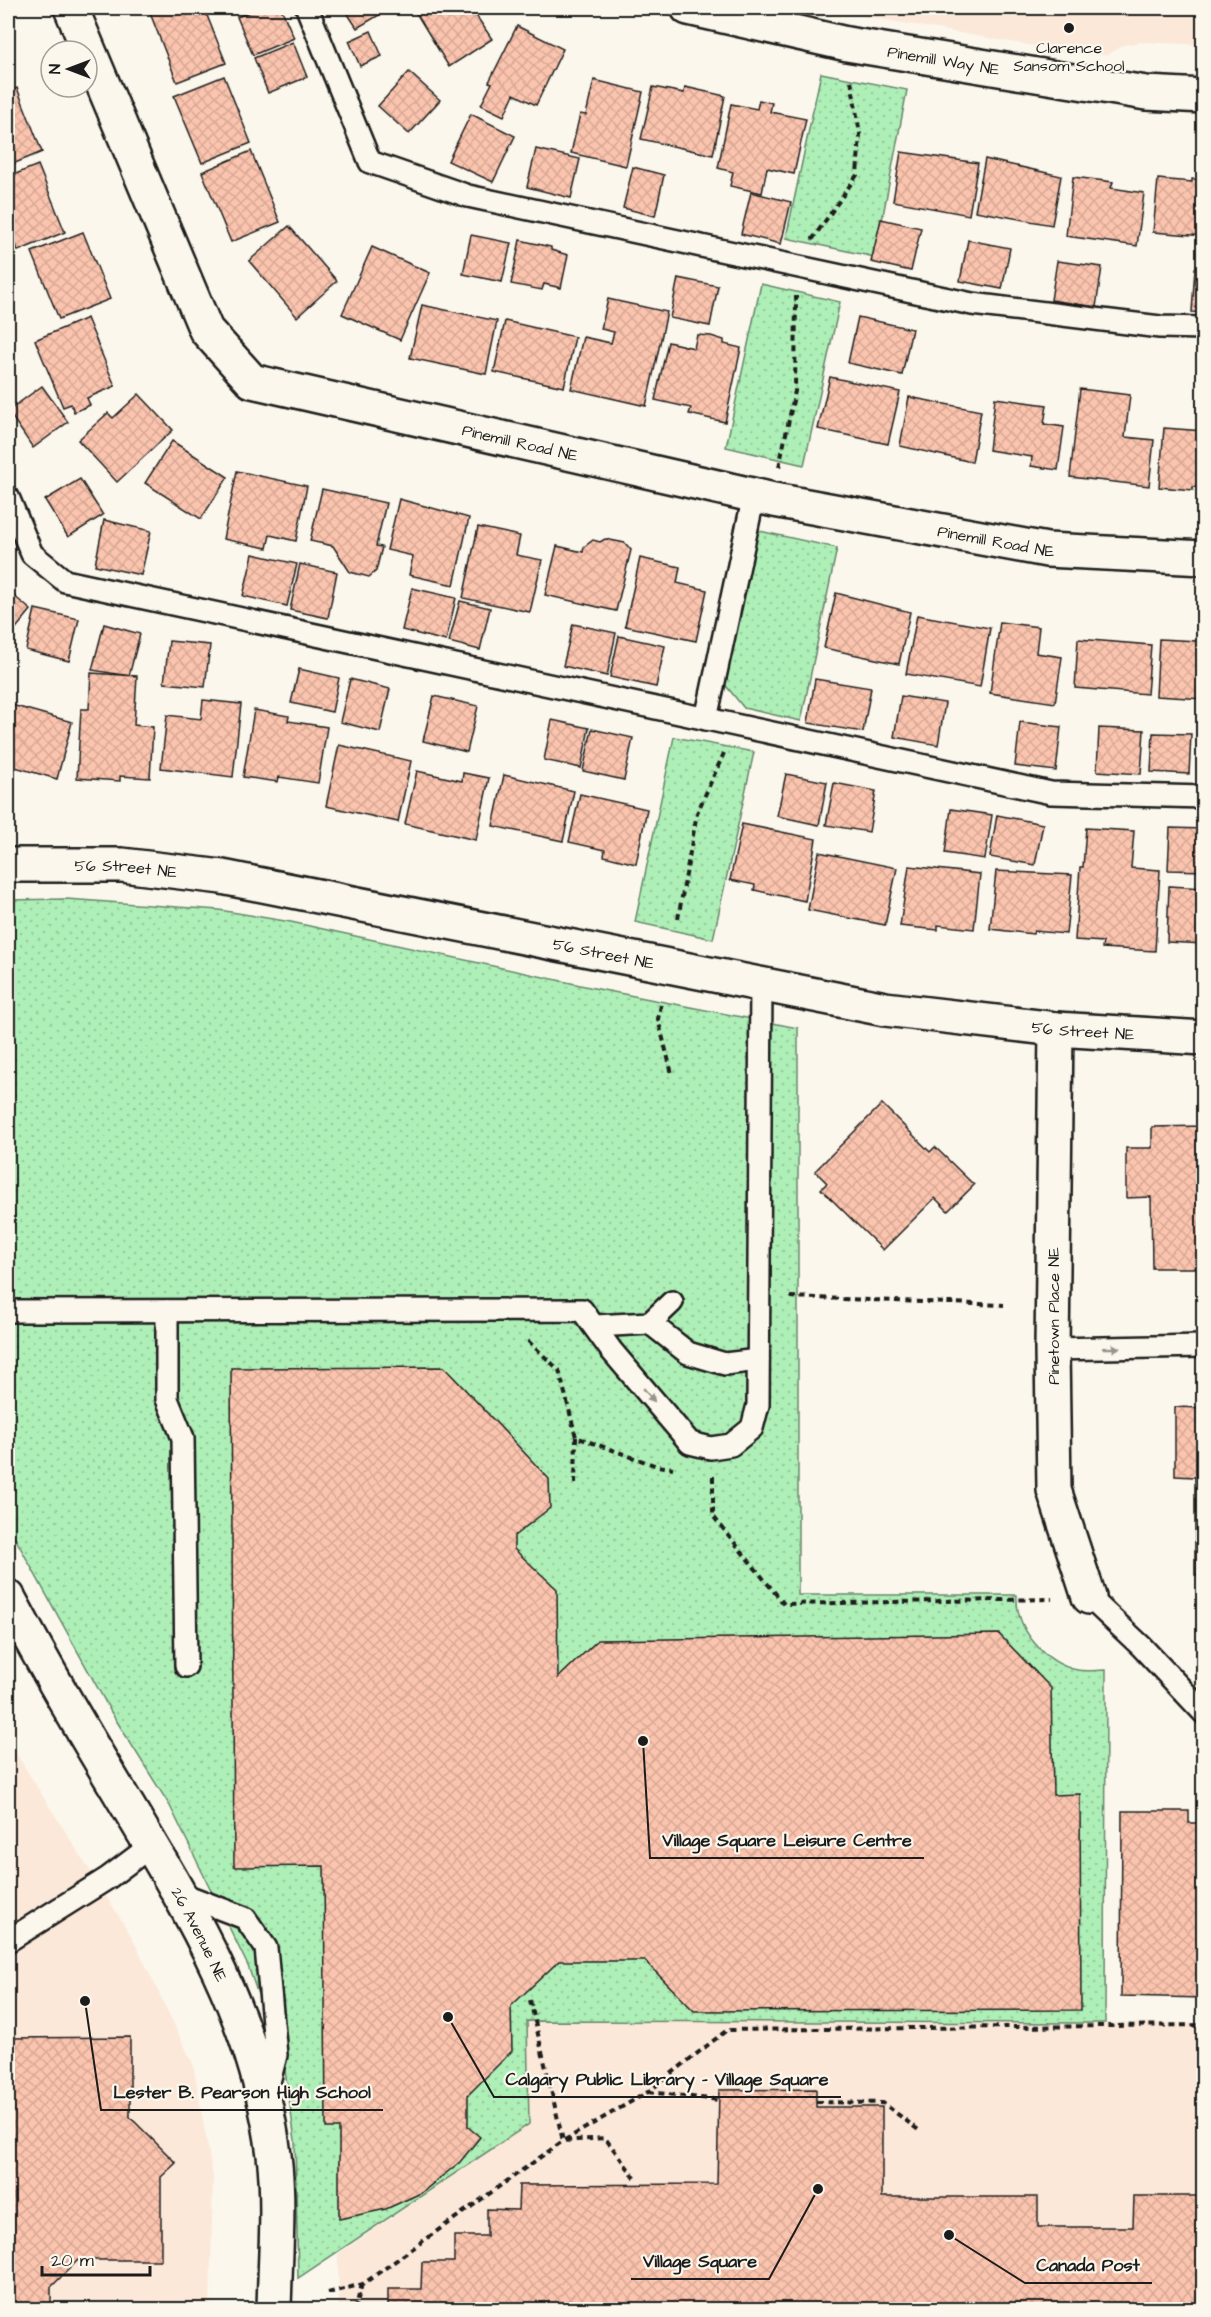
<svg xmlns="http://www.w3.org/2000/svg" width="1211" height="2317" viewBox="0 0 1211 2317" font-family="'Architects Daughter',sans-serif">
<defs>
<pattern id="grass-dots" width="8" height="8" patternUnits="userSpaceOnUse" patternTransform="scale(1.5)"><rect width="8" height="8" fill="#aeefb7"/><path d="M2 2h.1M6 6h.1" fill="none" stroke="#95cc9d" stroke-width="1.8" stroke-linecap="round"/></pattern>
<pattern id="building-cross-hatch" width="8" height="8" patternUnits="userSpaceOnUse" patternTransform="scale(1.5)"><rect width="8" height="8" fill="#fbc4ae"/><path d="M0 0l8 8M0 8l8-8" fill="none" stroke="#d7a895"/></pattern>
</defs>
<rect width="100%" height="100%" fill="#fbf7ec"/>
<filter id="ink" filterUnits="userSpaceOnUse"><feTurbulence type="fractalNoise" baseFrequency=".0167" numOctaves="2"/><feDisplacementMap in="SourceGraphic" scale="12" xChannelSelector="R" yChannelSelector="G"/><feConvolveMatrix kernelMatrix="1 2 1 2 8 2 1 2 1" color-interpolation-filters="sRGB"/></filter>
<g filter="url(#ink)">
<!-- built -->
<g fill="#fbe8d9">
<polygon points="857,8 1203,8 1203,45 1142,42 1123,45 1108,55 1080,54 857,15"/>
<polygon points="8,1741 132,1937 193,2064 213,2177 210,2309 8,2309"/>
<polygon points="526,2021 1203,2023 1203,2309 339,2309 338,2254 529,2124"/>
</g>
<!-- grass -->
<g fill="url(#grass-dots)" stroke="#65866a" stroke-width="1.5">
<polygon points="821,73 907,90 875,257 786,238"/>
<polygon points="761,284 840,302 804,465 726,447"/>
<polygon points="755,530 837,548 801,721 744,708 723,682"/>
<polygon points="674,737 754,752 713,939 635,922"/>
<path d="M66 899 219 910 291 922 603 990 798 1028V1595H1017C1015 1628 1044 1663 1077 1670 1086 1672 1097 1670 1106 1670L1105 2023 527 2021 529 2124 298 2278 295 2140 285 2071 248 1966 170 1806 111 1712 8 1525V900Z"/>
</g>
<!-- building -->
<g fill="url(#building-cross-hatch)" stroke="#1c1c1c" stroke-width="1.5">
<polygon points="163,8 204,8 226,63 177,82 150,13"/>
<polygon points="260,8 281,8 294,38 253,55 237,17"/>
<polygon points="344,8 391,8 357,28"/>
<polygon points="413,8 471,8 492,39 449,67"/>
<polygon points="517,26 563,49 536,105 514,94 504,116 481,105 492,83 489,82"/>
<polygon points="371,31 382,56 360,66 349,41"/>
<polygon points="293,42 307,77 268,93 254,58"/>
<polygon points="409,72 440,100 409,134 378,106"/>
<polygon points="224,76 251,143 202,163 174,96"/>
<polygon points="594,80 643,92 626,166 571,153 580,114 586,115"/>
<polygon points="653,87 684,93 685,87 725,96 713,155 641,139"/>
<polygon points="17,88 42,152 8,166 8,92"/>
<polygon points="759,100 772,103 770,112 806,119 794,174 767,168 762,193 730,186 733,172 718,168 731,104 757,109"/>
<polygon points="471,114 515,136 493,182 448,161"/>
<polygon points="536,149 580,159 571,198 527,187"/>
<polygon points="251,151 280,222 231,242 202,172"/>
<polygon points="901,152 978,163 969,215 893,201"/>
<polygon points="985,159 1061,176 1052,225 975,211"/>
<polygon points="38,165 65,232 18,251 8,224 8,177"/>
<polygon points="633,167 664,175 655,216 623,208"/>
<polygon points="1073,177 1113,182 1111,188 1144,193 1137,246 1066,236"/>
<polygon points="1158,179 1192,182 1192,179 1204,180 1204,236 1153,232"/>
<polygon points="751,192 791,202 781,244 741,234"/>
<polygon points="881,219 921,228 911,271 871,262"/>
<polygon points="289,226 337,281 297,317 249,261"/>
<polygon points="83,232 110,299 59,319 32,252"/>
<polygon points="471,235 511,243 502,282 463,274"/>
<polygon points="520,240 551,247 551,250 568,255 561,288 544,284 542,290 511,284"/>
<polygon points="968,240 1010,248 1002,289 960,281"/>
<polygon points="372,247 430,273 400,340 342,314"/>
<polygon points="1057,261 1102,267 1096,307 1051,300"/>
<polygon points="1195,268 1204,269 1204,313 1192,312"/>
<polygon points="678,278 718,286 710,326 670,318"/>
<polygon points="8,296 12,308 8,310"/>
<polygon points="608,299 667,312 646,406 571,389 583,337 611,343 614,332 601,329"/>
<polygon points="422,305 497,321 486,374 410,358"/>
<polygon points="858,317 912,329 902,375 848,363"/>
<polygon points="87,318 115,386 87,398 90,405 74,412 71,404 63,407 35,340"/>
<polygon points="505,321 575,337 564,387 494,372"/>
<polygon points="697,335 711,336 724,340 724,344 741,348 725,422 689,414 691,408 655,400 668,342 694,348"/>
<polygon points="1202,371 1204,371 1204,414 1200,414"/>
<polygon points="830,377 900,392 888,444 818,429"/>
<polygon points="42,386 68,422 33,448 8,411"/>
<polygon points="1080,389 1130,395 1125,437 1154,440 1149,486 1070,477"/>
<polygon points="139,394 173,430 117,482 78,440 108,413 113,418"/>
<polygon points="909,397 981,411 972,462 900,446"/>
<polygon points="995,398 1047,405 1044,424 1064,427 1058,470 1031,466 1032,457 989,450"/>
<polygon points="1164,428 1204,431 1204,488 1193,487 1193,490 1159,487"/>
<polygon points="172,441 228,477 201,519 145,483"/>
<polygon points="237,471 307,486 296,541 270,535 267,548 223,539"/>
<polygon points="80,479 103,515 68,537 45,500"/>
<polygon points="322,489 386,503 376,546 382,547 376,571 369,577 350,572 333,546 310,541"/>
<polygon points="399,499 469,518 454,585 409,575 413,556 387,550"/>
<polygon points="104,520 151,531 141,575 95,565"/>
<polygon points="478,527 520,536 516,555 542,560 530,612 463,598"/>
<polygon points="605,539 625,543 631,550 616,611 545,595 557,546 583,552 584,547 593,540 600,542"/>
<polygon points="253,554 297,564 287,606 243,596"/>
<polygon points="640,558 680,567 677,583 707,590 696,641 625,626"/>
<polygon points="300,564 337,572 328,618 290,610"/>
<polygon points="412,588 456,598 446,641 402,630"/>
<polygon points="8,591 31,610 8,638"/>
<polygon points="836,593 910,612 899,664 824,648"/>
<polygon points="460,601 490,608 480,650 449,642"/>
<polygon points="35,609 79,619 69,661 26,650"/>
<polygon points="917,615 990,628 980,687 906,674"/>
<polygon points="1000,622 1039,627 1036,653 1062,657 1055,703 990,693"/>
<polygon points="104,624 140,634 129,676 92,670"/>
<polygon points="573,624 616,633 607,676 563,666"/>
<polygon points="619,636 665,646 656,687 610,677"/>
<polygon points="1078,639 1151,645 1147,694 1075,688"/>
<polygon points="1159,639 1198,641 1198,643 1204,643 1204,699 1156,696"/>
<polygon points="169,641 210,645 205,687 164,683"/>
<polygon points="299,669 339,678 332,712 291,703"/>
<polygon points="91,673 137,676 134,725 153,727 150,778 120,776 120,781 77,778 81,709 89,709"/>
<polygon points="350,679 390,689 380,732 340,722"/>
<polygon points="815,679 871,688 863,732 808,723"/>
<polygon points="434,696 478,706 467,752 423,741"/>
<polygon points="901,696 945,703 938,745 894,737"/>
<polygon points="203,700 241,704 233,777 161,768 167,715 201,719"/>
<polygon points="8,704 72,722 57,779 8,765"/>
<polygon points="254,710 289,716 288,721 327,727 318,783 279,777 278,782 243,777"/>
<polygon points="552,720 589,728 581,768 544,760"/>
<polygon points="1020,722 1061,727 1056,771 1015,766"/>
<polygon points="1099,728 1144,730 1141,774 1097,771"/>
<polygon points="592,729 633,738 624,780 583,771"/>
<polygon points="1153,733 1191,734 1189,774 1151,772"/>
<polygon points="339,745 411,761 398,822 326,806"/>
<polygon points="417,771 462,781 463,773 489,778 476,840 405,824"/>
<polygon points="786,774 827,782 819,825 777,816"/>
<polygon points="504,775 574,791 563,841 493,826"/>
<polygon points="834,783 876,791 869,832 826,825"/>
<polygon points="580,794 647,809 636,864 604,856 605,850 569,842"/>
<polygon points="951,809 992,815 985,859 945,853"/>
<polygon points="997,815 1043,824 1035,865 990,857"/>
<polygon points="742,824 816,839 805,901 754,890 755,885 730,880"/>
<polygon points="1086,828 1134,831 1131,868 1160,870 1155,951 1102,948 1103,942 1075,940 1080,867 1083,867"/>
<polygon points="1170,828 1204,829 1204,871 1168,870"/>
<polygon points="819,852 897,868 885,925 808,910"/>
<polygon points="909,866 980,874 974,929 938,925 938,930 900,926"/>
<polygon points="996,871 1072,875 1066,934 1034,931 1033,934 990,929"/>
<polygon points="1169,886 1204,888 1204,944 1167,942"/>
<polygon points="882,1104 930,1152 935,1147 974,1185 948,1211 935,1198 883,1250 821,1189 827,1183 815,1171"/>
<polygon points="1204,1126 1204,1268 1152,1268 1151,1197 1126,1198 1126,1148 1152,1148 1152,1127"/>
<polygon points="444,1367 549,1479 550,1508 514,1536 514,1549 557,1589 558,1678 598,1640 999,1634 1051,1688 1053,1795 1080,1794 1081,2010 694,2011 645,1961 559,1961 511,2006 512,2051 468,2095 468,2127 480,2137 460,2162 421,2193 386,2209 339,2219 339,2128 326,2128 324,1866 234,1867 231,1368"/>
<polygon points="1175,1407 1204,1408 1204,1575 1195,1575 1195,1477 1175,1476"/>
<polygon points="1122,1811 1189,1811 1189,1823 1204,1823 1204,1998 1121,1996"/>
<polygon points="130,2037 130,2117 176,2163 161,2177 161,2260 78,2260 51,2287 51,2310 8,2310 8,2038"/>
<polygon points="816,2089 816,2107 882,2107 882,2197 1038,2197 1038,2227 1133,2227 1134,2196 1204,2196 1204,2310 388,2310 388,2289 421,2289 422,2262 454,2262 454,2236 487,2236 487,2209 518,2210 519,2185 717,2184 719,2090"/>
</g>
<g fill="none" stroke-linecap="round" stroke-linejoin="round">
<defs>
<g id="lane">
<polyline points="307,8 370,162 468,196 972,304 1160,327 1204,328"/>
<polyline points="8,497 32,554 65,581 1051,793 1204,797"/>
<polyline points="706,719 754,495"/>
<polyline points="8,1311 582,1310 611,1350 690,1443 711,1448 731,1445 752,1428 758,1405 761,984"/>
<polyline points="167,1311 167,1399 183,1438 186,1666"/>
<polyline points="650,1323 688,1353 725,1364 758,1360"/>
<polyline points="595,1326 650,1323 672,1302"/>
<polyline points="1052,1349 1204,1346"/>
<polyline points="1089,1597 1141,1646 1204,1713"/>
<polyline points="182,1894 245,1918 266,1948 276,2055 266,2094"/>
<polyline points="8,1941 108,1878 152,1845"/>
</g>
<g id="street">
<path id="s1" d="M71 8 206 330 252 381 774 500 1047 550 1204 558"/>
<path id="s2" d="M688 8 847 44 1146 93 1204 96"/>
<polyline points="1056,1029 1052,1349 1054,1490 1089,1597"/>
<path id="s3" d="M8 1597C43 1663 80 1727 118 1790 188 1907 257 2017 274 2155 280 2204 275 2260 274 2310"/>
</g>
<g id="secondary">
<path id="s4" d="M8 865H122L222 877 885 1009 1056 1029 1204 1038"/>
</g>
</defs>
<!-- lane casing -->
<use href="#lane" stroke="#1c1c1c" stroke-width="26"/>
<!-- street casing -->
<use href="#street" stroke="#1c1c1c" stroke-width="38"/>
<!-- secondary casing -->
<use href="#secondary" stroke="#1c1c1c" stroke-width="38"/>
<!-- path -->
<g stroke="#1c1c1c" stroke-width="4" stroke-dasharray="6 4.5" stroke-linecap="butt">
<polyline points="812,240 857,175 860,134 851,80"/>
<polyline points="779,467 795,391 796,296"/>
<polyline points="678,919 697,813 724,753"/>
<polyline points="661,1005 658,1019 672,1074"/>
<polyline points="790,1297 1004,1305"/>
<polyline points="528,1341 559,1370 576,1437 657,1466 673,1468"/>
<polyline points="713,1476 713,1516 784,1604 1052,1599"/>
<polyline points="575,1484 576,1437"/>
<polyline points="530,2000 563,2141 605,2138 636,2179"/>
<polyline points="648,2092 719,2100"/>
<polyline points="816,2102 883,2103 921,2132"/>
<polyline points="328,2293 363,2284 563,2141 648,2092 727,2030 1204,2025"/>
<polyline points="355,2310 362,2284"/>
</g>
<!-- lane -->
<use href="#lane" stroke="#fbf7ec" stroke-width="21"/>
<!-- street -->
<use href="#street" stroke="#fbf7ec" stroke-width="33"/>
<!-- secondary -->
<use href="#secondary" stroke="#fbf7ec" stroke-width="33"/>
</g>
<!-- one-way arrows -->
<defs><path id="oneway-solid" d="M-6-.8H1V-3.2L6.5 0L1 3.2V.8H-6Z" transform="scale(1.5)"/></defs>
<g fill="#97948e">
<use href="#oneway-solid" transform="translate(1111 1348) rotate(-1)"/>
<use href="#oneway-solid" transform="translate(649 1395) rotate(50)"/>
</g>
</g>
<!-- markers -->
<circle fill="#1c1c1c" stroke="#fbf7ec" stroke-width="2" cx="1069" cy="28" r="6"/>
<g text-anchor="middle" stroke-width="4.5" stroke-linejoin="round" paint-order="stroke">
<!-- poi labels -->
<g font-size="16" fill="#1c1c1c" stroke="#fbf7ec">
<text x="1069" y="53">Clarence<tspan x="1069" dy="18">Sansom School</tspan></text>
</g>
<!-- street labels -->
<g font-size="16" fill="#1c1c1c" stroke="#fbf7ec">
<text dy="6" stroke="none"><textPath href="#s2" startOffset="261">Pinemill Way NE</textPath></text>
<text dy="6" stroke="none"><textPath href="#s1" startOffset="693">Pinemill Road NE</textPath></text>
<text dy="6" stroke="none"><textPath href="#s1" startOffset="1179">Pinemill Road NE</textPath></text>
<text dy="6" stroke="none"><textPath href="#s4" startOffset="118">56 Street NE</textPath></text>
<text dy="6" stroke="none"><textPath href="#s4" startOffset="604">56 Street NE</textPath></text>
<text dy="6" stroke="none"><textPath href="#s4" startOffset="1090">56 Street NE</textPath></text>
<text transform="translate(1053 1316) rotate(-90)" y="6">Pinetown Place NE</text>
<text dy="6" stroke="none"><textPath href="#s3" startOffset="388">26 Avenue NE</textPath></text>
</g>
</g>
<!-- callouts -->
<path fill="none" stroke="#1c1c1c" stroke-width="2" d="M643 1741L650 1858H924M448 2017L494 2097H841M85 2001L101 2110H383M818 2189L769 2279H631M949 2235L1025 2283H1152"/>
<g fill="#1c1c1c" stroke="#fbf7ec" stroke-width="2">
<circle cx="643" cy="1741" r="6"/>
<circle cx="448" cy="2017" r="6"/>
<circle cx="85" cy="2001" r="6"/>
<circle cx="818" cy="2189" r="6"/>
<circle cx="949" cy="2235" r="6"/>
</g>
<g font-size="18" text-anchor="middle" font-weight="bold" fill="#1c1c1c" stroke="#fbf7ec" stroke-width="4.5" stroke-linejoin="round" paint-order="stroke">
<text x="787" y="1846">Village Square Leisure Centre</text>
<text x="667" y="2085">Calgary Public Library - Village Square</text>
<text x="242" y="2098">Lester B. Pearson High School</text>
<text x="700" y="2267">Village Square</text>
<text x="1088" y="2271">Canada Post</text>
</g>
<!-- margin -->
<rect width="1211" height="2317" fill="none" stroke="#fbf7ec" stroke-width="30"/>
<rect x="15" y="15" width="1181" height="2287" fill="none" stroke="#1c1c1c" stroke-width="2" filter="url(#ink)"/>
<!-- north arrow -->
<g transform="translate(69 69) rotate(270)"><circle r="28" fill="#fbf7ec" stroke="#a29f99" stroke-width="1.5"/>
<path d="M0-4.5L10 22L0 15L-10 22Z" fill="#1c1c1c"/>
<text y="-9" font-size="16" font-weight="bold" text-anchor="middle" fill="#1c1c1c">N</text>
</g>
<!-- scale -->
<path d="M42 2266v9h108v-9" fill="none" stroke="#1c1c1c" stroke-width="3"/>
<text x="51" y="2266" font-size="18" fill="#1c1c1c" stroke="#fbf7ec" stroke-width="4.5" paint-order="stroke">20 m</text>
</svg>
